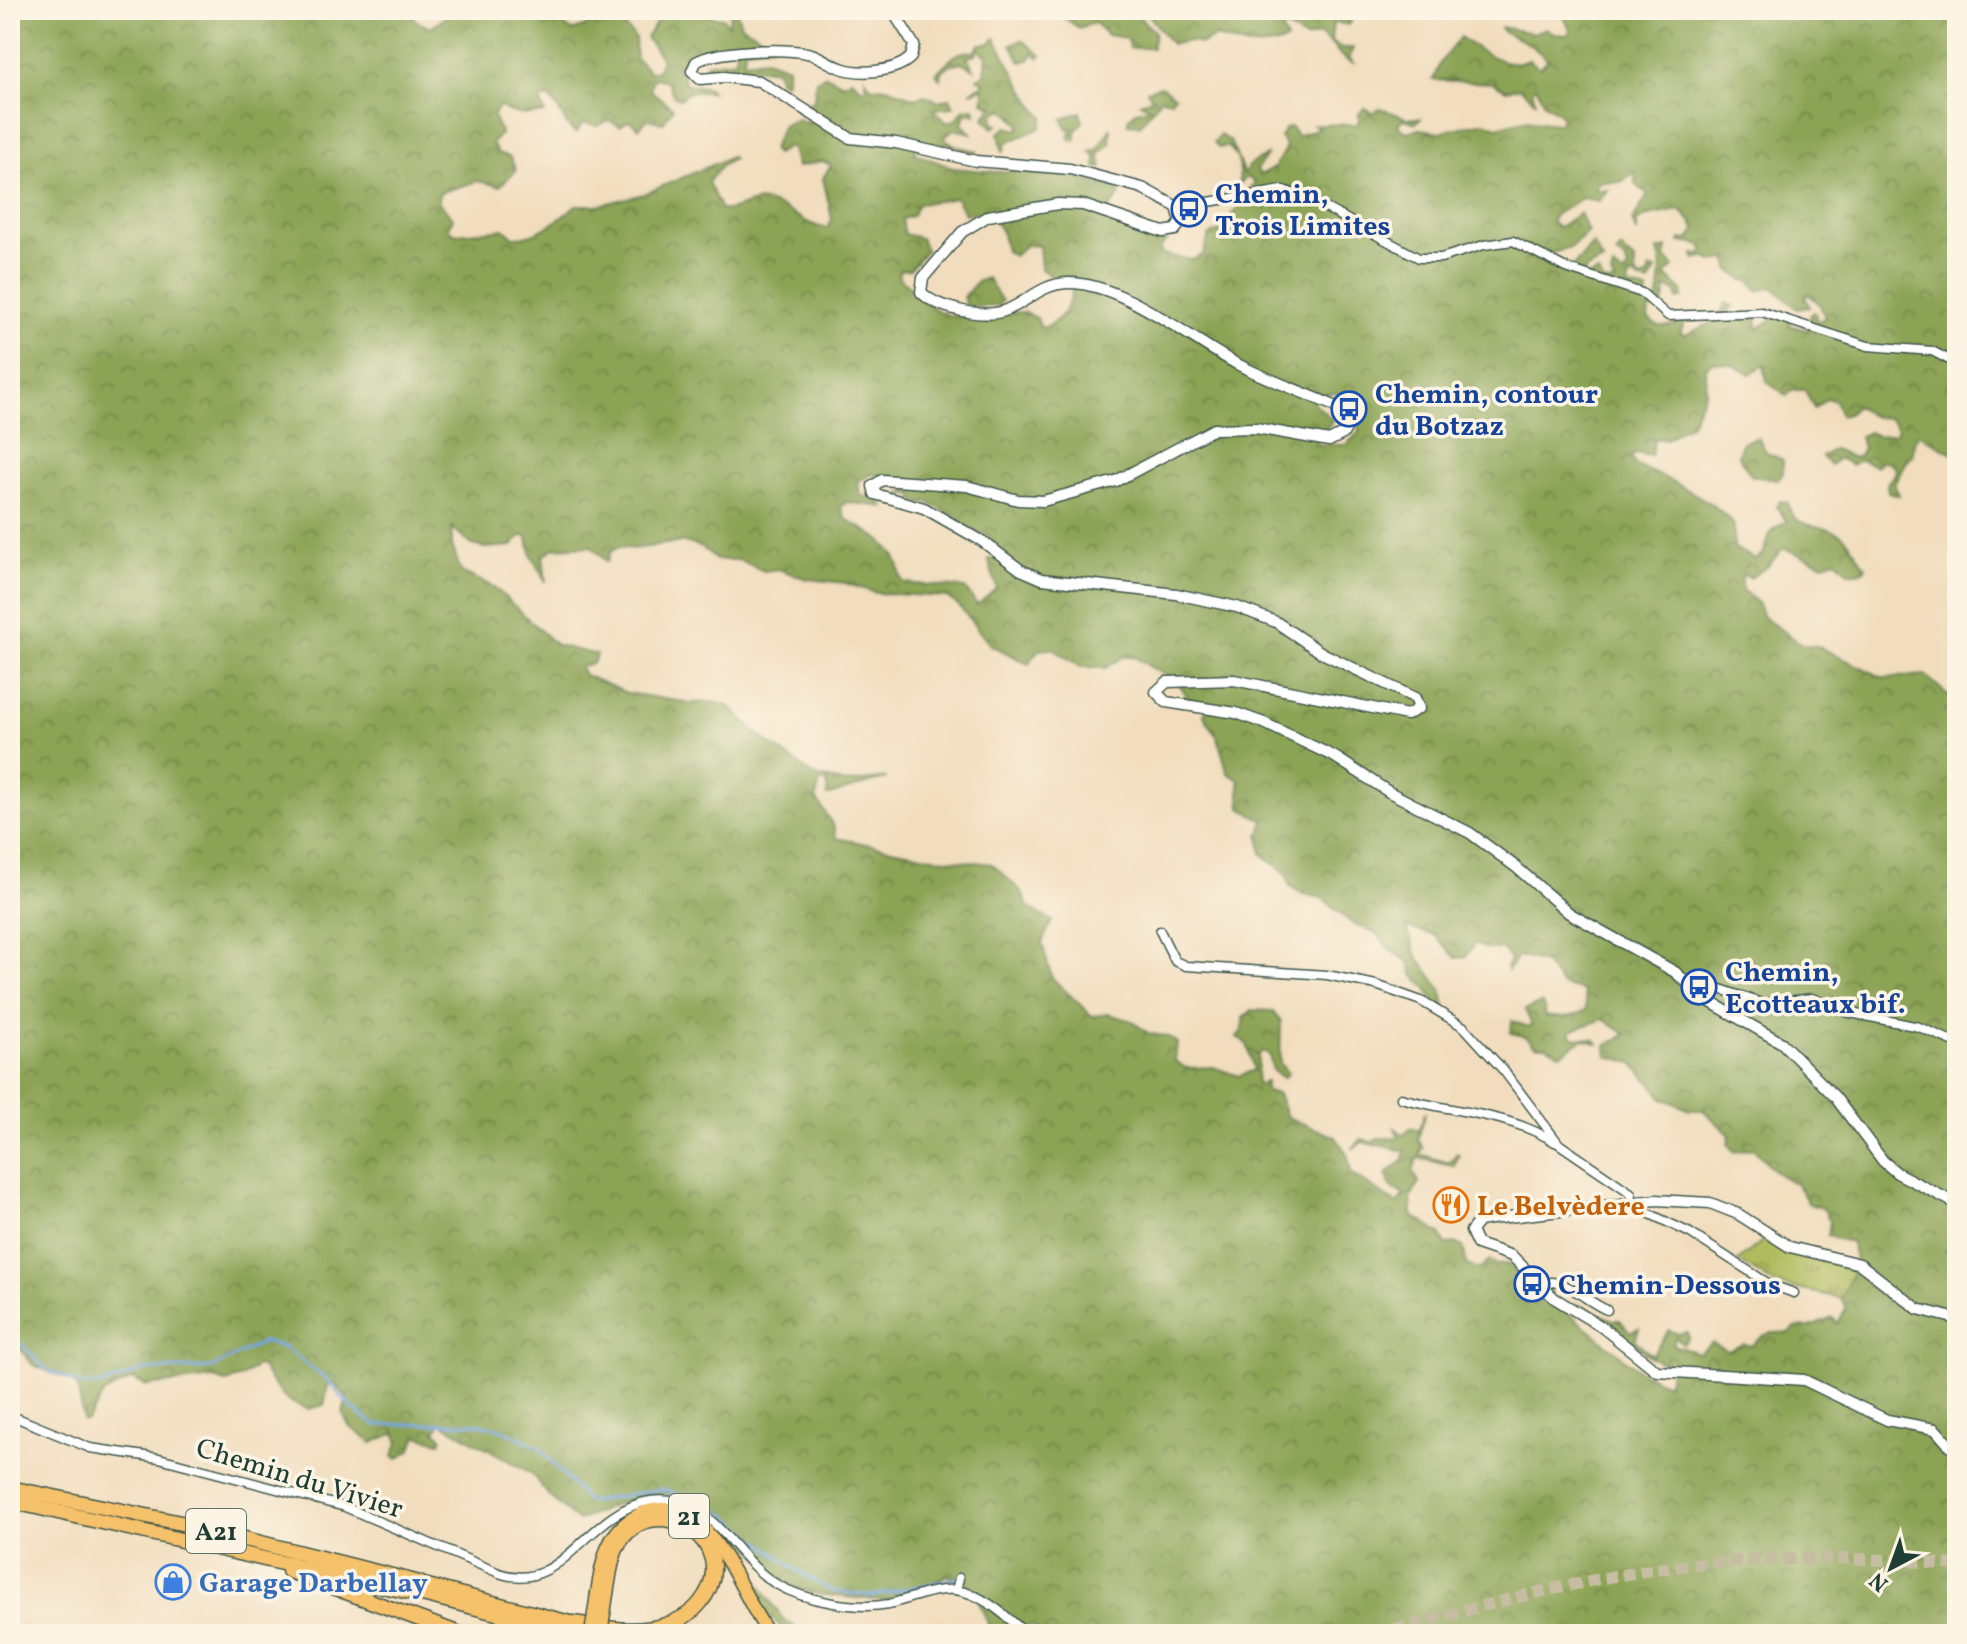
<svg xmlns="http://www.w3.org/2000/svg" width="1967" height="1644" viewBox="0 0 1967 1644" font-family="Vollkorn,serif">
<defs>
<pattern id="grass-tufts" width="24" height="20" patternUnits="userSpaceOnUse" patternTransform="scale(2)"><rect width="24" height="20" fill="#afbb5d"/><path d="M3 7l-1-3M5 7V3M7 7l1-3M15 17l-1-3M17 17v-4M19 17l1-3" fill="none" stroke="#8e994e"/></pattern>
<pattern id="forest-crowns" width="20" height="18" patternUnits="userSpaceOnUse" patternTransform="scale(2)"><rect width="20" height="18" fill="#8ba354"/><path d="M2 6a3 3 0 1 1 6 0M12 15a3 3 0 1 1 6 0" fill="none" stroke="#718646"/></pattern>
</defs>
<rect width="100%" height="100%" fill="#fcf5e5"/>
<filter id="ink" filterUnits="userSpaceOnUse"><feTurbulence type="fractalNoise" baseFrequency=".0125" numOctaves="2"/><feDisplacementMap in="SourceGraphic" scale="16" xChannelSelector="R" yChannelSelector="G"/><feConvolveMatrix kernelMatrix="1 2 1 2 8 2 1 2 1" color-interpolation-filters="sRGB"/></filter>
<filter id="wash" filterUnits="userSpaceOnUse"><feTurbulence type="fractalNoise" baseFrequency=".006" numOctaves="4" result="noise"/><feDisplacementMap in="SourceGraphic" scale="32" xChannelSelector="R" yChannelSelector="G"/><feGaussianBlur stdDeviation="1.8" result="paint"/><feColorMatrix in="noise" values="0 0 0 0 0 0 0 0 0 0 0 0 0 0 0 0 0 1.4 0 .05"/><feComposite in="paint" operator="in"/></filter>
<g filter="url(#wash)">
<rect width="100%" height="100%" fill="#f1ddbd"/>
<!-- grass -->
<polygon fill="url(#grass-tufts)" stroke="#677c48" stroke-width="2" points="1766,1238 1795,1253 1857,1267 1841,1298 1775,1284 1738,1261"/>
<!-- forest -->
<g fill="url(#forest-crowns)" stroke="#557044" stroke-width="2" fill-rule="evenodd">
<path d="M10 10H411L416 21 431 28 448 14 532 10 534 19 555 18 572 31 596 22 600 26 624 24 635 38 636 58 650 73 658 69 662 59 646 38 656 23 655 10H701L703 15 723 18 728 25 731 11 737 13 741 25 773 43 772 46 745 49 744 61 766 59 788 67 785 83 780 81 776 70C752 63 733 79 711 69L706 63 736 60 735 46C715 46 690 51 677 66L686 84 708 88 711 92H689L680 99 673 95 667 81 656 78 652 81 650 90 673 108 663 123 648 119 639 128 629 120 620 126 608 120 598 126 583 123 576 133C562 125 562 107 547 97L540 101 545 113C528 116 514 116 499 106L493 116 501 133 492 144 498 153 510 157 516 170 500 186 477 181 439 193 438 202 453 218 448 230 457 234 505 229 514 237C536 238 561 219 576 205H600L644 194 731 157 733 159 721 166 708 182 721 210C736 212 749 199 765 202 790 206 802 226 828 228L832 219 823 178 831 165 822 161 797 167 792 149 788 147 776 154 772 149 783 125 798 119 809 124 804 106 814 100 816 80 826 75 843 84 852 79 862 89 866 88 865 78 872 88 887 87 914 98 925 95 938 101 950 98 954 107 934 109 947 123 957 119 964 109 974 108 976 114H965L962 124 971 133 953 129 944 138 958 147 977 151 976 154 949 144H919L914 153 953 168 997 172 1035 169 1115 187 1120 195 1109 209 1110 218 1147 237 1166 241 1160 249 1162 254 1192 260 1203 255 1209 236 1228 227 1230 216 1243 203H1255L1265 197 1247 193 1255 183 1248 177 1238 185C1242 171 1240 153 1226 146L1219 148 1214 142 1220 135 1230 141 1244 174 1250 165 1268 154 1257 169 1260 175 1274 168 1286 147 1280 137 1286 128 1291 127 1297 136 1319 128 1314 125 1358 124 1359 114 1365 108 1373 113 1380 108 1407 118H1421L1416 123 1405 119 1399 123V128L1407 132 1420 129 1439 132 1485 122 1497 127 1524 120 1557 124 1561 121V115L1543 102 1537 87 1532 89 1535 101 1520 88 1506 90 1493 83 1433 80 1440 63 1460 37C1480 51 1506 69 1529 60L1540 68 1548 59 1526 42 1502 31 1501 27 1533 33 1546 28 1554 34 1568 35 1570 29 1562 13 1553 10H1957V456L1919 434 1914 441 1912 456 1906 461 1894 484 1899 495 1888 492 1887 484 1896 471 1891 463 1881 461 1876 466 1860 460 1851 465 1839 458 1830 465 1822 457 1834 449 1853 458 1859 456 1863 449 1860 436 1868 432 1878 436 1895 434 1898 429C1890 415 1888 419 1875 417 1869 416 1863 409 1856 406L1848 414 1841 415 1835 401 1827 398 1814 409 1805 390H1791L1786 396 1767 382 1764 365 1750 374 1730 364 1712 362 1705 368 1706 390 1691 423 1666 439H1654L1651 456 1636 453 1631 458 1636 466C1661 475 1722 504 1734 526V548L1755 559 1764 553C1766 538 1773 526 1787 522L1777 507 1780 501 1788 503C1792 533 1825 521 1843 536 1854 545 1856 556 1866 567L1863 571 1849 573 1836 560 1824 564 1783 548 1767 567 1750 578 1742 574V590L1757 602 1763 617 1803 645 1817 646 1884 678 1925 675 1948 695 1957 692V1634H1042L1031 1625 1013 1634H992L975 1592 948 1575 905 1597 888 1601 815 1594 797 1588 775 1574 721 1518 682 1494H652L624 1501 578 1521 550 1497 531 1473 441 1423 436 1431 442 1437 440 1442 417 1436 410 1451 397 1459 393 1456 399 1442 395 1433 372 1443 349 1426 343 1414 347 1397 334 1383 328 1386 324 1405 309 1409C285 1404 273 1386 262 1367L257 1366 242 1377 226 1382 214 1378 146 1386 133 1379 104 1393 87 1421H83L78 1387 70 1380 33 1365 10 1336ZM1635 172V184L1648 195 1632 221 1637 233V222L1647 216 1680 210 1692 222 1695 230 1689 240 1681 239 1680 242 1700 245 1704 250 1700 255 1694 254V259L1704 257 1715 262 1727 258 1729 269 1741 279 1749 281 1758 291 1773 287 1797 309 1810 307 1805 297 1808 294 1819 303 1825 318 1817 322 1815 312 1811 313 1808 330 1789 325 1793 316 1784 311 1757 329V320L1751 317 1727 322 1724 316 1733 306 1726 303 1716 321 1685 335 1680 333 1686 320C1672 326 1659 332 1648 318L1649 310 1663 306 1666 288 1675 291 1678 299 1683 297 1682 291 1665 275 1674 267 1665 258 1667 248 1658 250C1663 267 1660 281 1658 299L1653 302 1646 298 1647 291 1627 286 1630 276 1649 283 1656 270 1650 269 1647 277 1640 279 1635 273V261L1621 249 1616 255 1625 259 1628 269 1623 275 1613 268 1611 275 1615 282 1604 283 1599 273 1584 277 1585 270 1603 261 1593 244 1568 272 1546 265 1551 253 1570 248 1588 232 1579 213 1559 227 1551 223 1555 215 1582 198 1599 201 1608 190 1596 191 1598 182H1621ZM956 198 965 214 988 212 1001 230 1006 251 1014 256 1026 245 1039 246 1041 269 1054 278 1072 279C1075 299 1062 324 1041 328L1037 318 1023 312 975 315 974 307 997 306 1002 301 987 278 978 281 963 297 970 316C931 320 925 295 899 278V270L910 269 926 250 921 238 904 234 902 219 912 216 918 204ZM1336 393 1354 402 1359 409 1355 420 1360 431 1346 445 1314 444 1333 420 1314 403V398L1318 394ZM873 474 906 479 909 488 901 493 913 495 915 501 923 504 926 501C938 510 959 512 966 530L989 535 1001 554 995 559H988L997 588 977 605 965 588 904 583C898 575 901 567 896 559 884 537 864 531 845 518L841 507 846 502 884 507 878 500 860 495 858 481ZM452 527 472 545 485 548 512 546 521 536H527L532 557 546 582 543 556 554 548 591 546 607 562 611 551 619 547C652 555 687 525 716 560H740L764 571 778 569 807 579 845 583 876 593 947 597 959 606 990 645 1029 664 1038 650 1052 648 1081 667 1106 668 1123 657H1134L1179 684 1188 698 1206 705 1204 716 1217 736 1228 773 1239 780 1241 808 1264 820 1259 836 1262 854 1286 873 1290 886 1303 894 1322 898 1350 922 1377 934 1387 947 1410 963 1413 975 1426 987 1436 1006 1446 1009 1441 989 1417 956 1407 928 1435 935 1456 958 1465 957 1475 943 1486 949H1503L1510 960 1506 967 1508 971 1518 956 1544 963 1562 985 1584 991 1586 1010C1576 1018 1556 1018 1544 1016L1545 1007 1541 1003 1525 1010 1532 1025 1528 1027 1512 1021 1511 1033 1527 1037 1535 1046H1546L1561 1054 1583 1039 1598 1044 1594 1039 1572 1037 1570 1031 1603 1019 1625 1034 1606 1046 1607 1056 1633 1063 1663 1098 1690 1110H1703L1730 1135 1728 1144 1734 1152 1753 1148 1777 1173 1797 1185 1809 1204 1824 1209 1830 1221 1828 1236 1850 1242C1861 1270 1851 1273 1841 1298L1846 1308 1838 1323 1833 1318 1810 1327 1794 1328 1788 1333C1771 1332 1763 1332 1752 1346L1743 1344 1728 1351 1712 1343 1698 1353 1673 1345 1675 1337 1683 1344 1689 1337 1687 1332 1678 1334 1669 1330 1652 1355 1635 1340 1639 1328 1631 1332 1620 1320H1613L1577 1304V1307C1615 1317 1636 1356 1672 1367L1667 1384 1641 1372 1567 1312 1553 1307 1548 1297 1525 1292 1519 1275 1509 1264 1496 1265 1489 1260 1481 1269C1458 1265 1469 1260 1463 1247L1456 1243 1446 1245 1440 1234 1412 1215 1411 1197 1419 1182 1413 1172 1418 1158 1454 1166 1459 1155 1457 1153 1449 1163 1420 1154 1423 1148 1418 1139 1426 1111 1418 1131 1410 1128 1404 1135 1395 1128 1399 1138H1378L1371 1142 1362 1139 1352 1149 1363 1142 1406 1151 1403 1161 1386 1174 1391 1187 1404 1195 1397 1204 1352 1174 1347 1154 1336 1137 1287 1117 1278 1094 1266 1091V1081L1261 1085 1257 1083 1258 1055 1263 1051 1269 1054 1273 1071 1283 1078 1288 1073 1280 1064 1281 1021 1273 1011 1252 1010 1243 1018V1029L1237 1037 1247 1044 1254 1070 1239 1076 1213 1067 1186 1068 1175 1061 1177 1043 1167 1036 1149 1034 1132 1021 1109 1014 1092 1016 1052 978 1042 943 1052 921 1028 907 1022 892 992 864 938 858 836 838 834 827 816 798 820 781 827 782V796L887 778 845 783 813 775 761 737 730 707 715 702 690 703 627 693 584 675 580 667 593 663 597 655 556 645 494 587 461 572 452 545Z"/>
<polygon points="1045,10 1132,10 1155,32 1152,48 1130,48 1126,38 1107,35 1095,23 1079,28 1057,13 1048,15"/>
<path d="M1145 10H1333L1335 14 1352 19 1349 25 1333 22 1331 42 1342 48H1353L1349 58 1353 63C1339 60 1333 41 1319 34L1306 39 1286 27 1282 31 1287 40C1266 51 1239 46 1216 37L1201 44 1191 41 1171 44Z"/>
<path d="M995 38C1004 53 1034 114 1044 116L1040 128 1006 143 1003 153 999 133 1007 127 1018 130 1020 125 1004 109 994 113 993 122 998 125 993 128 984 118 993 106 983 102 984 88 970 92 985 83 977 78 985 74 987 56 978 49 976 55 967 57 974 69 962 62 950 65 941 72 940 79 936 73C947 64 956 48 974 52L980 44H988Z"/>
<polygon points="1022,40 1042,56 1039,58 1033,53 1029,60 1021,62 1011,44"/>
<polygon points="1161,86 1175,96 1171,100 1161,98 1140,125 1128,124 1128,119 1136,111 1151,108 1140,103 1152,99 1147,90"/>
<polygon points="1080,112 1083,122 1076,131 1076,140 1072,141 1068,137 1073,128 1068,129 1062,119"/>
<polygon points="1111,127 1110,144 1099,154 1102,168 1096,168 1096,157 1090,152 1098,149"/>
<polygon points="1758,438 1767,453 1783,460 1783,473 1778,480 1752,476 1738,456 1742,442"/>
<path d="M759 1584 783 1619 805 1634H789C775 1621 753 1606 754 1585Z"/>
</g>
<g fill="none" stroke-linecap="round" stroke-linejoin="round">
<!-- stream -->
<polyline stroke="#75a6e0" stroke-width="3" points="10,1332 43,1367 80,1385 102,1385 144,1370 211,1368 265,1341 285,1348 327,1380 351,1407 375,1425 474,1423 501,1429 537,1446 588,1502 662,1489 715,1507 792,1567 832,1591 872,1596 958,1578"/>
</g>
</g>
<g filter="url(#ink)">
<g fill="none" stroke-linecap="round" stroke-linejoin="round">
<!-- trunk-tunnel -->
<path stroke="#c7bda2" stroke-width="12" stroke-dasharray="12 6" stroke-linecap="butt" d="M1377 1634C1490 1604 1604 1571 1721 1562 1800 1556 1879 1558 1957 1565"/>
<defs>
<g id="minor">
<polyline points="1177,207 1283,190 1307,198 1419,258 1441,258 1484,245 1513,241 1566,268 1642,293 1668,316 1762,312 1868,346 1932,351 1957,364"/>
<polyline points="1160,931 1175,961 1186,966 1327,975 1376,985 1421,1001 1464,1027 1504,1071 1559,1144 1631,1193 1633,1203"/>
<polyline points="1692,988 1703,983 1764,1004 1812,998 1846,1012 1919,1027 1957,1043"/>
<path d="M1401 1098C1451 1112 1509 1113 1555 1142"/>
<polyline points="1629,1204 1690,1233 1769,1284 1794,1293"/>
<path d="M1543 1287 1551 1282C1570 1283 1588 1302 1607 1310"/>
<path d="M10 1415 90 1448 159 1458 345 1507 499 1573C563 1596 587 1510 650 1501 713 1492 731 1557 776 1584 805 1601 856 1610 889 1604 910 1599 934 1588 955 1590 982 1593 1007 1617 1027 1634"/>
<polyline points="956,1590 959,1578"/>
<polyline points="10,1631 29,1634"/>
</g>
<g id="tertiary">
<path d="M892 10 914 45 911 57C897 72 860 75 841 68 829 64 819 55 807 53 784 48 715 50 696 62L692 71 700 79 724 77 759 81 850 138 896 143 976 161 1070 169 1142 188 1177 207 1181 222 1175 230 1163 232 1083 205 1058 204 988 216 962 232 923 278 921 292C937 309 985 319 1007 310 1029 301 1041 284 1068 283 1121 282 1190 339 1237 364 1268 380 1301 391 1332 405L1345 414 1349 423 1343 434 1329 441 1256 428 1214 429 1116 481 1043 501 1018 500 967 486 882 480 873 486 875 494 924 508 982 541 1021 570 1042 579 1176 594 1237 607 1276 622 1322 653 1415 698 1419 708 1407 715 1234 680 1167 682 1156 692 1166 702 1236 713 1264 723 1335 757 1389 792 1470 833 1516 867 1569 913 1675 972 1707 1000 1782 1043 1835 1097 1883 1161 1897 1173 1957 1204"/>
<polyline points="1957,1319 1918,1309 1860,1264 1790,1247 1738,1214 1710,1203 1656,1200 1491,1219 1479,1221 1471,1231 1477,1244 1512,1256 1554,1298 1602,1327 1657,1371 1804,1380 1887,1420 1935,1429 1957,1454"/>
</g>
<g id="trunk">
<polyline points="420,1583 582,1625"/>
<path d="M597 1593C602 1561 606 1531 638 1515 709 1481 738 1594 769 1634"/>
<polyline points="418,1594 575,1634"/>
</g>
<g id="motorway">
<polyline points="10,1488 181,1523 420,1583"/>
<polyline points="10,1501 418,1594"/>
<polyline points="289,1571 460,1634"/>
<path d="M573 1623C597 1626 622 1632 646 1629 666 1627 687 1619 700 1603 748 1543 651 1482 617 1547 610 1561 609 1578 606 1594"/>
</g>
</defs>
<!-- minor casing -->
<use href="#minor" stroke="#3e5549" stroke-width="11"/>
<!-- tertiary casing -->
<use href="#tertiary" stroke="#3e5549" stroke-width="13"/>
<!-- trunk casing -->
<use href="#trunk" stroke="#3e5549" stroke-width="15"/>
<!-- motorway casing -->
<use href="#motorway" stroke="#3e5549" stroke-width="17"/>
<!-- minor -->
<use href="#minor" stroke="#fff" stroke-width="8"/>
<!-- tertiary -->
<use href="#tertiary" stroke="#fff" stroke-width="10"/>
<!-- trunk -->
<use href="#trunk" stroke="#f5c16b" stroke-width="12"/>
<!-- motorway -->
<use href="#motorway" stroke="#f5c16b" stroke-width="14"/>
<defs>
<polyline id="trunk-bridge" points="591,1634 597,1593"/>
<polyline id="motorway-bridge" points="600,1634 606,1594"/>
</defs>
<!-- trunk-bridge casing -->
<use href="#trunk-bridge" stroke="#3e5549" stroke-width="15" stroke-linecap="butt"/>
<!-- motorway-bridge casing -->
<use href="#motorway-bridge" stroke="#3e5549" stroke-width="17" stroke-linecap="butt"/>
<!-- trunk-bridge -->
<use href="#trunk-bridge" stroke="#f5c16b" stroke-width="12"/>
<!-- motorway-bridge -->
<use href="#motorway-bridge" stroke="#f5c16b" stroke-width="14"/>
</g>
</g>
<!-- icons -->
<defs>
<symbol id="bus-ring" viewBox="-11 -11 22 22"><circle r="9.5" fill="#fcf5e5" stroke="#1a4fb4" stroke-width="1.5"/><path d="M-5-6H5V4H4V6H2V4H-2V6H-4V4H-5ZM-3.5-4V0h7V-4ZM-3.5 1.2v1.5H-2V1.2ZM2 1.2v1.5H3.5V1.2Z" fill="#1a4fb4"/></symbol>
<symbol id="restaurant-ring" viewBox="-11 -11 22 22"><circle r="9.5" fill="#fcf5e5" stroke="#e8710a" stroke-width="1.5"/><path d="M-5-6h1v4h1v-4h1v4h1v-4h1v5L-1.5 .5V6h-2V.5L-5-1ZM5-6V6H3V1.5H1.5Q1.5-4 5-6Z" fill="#e8710a"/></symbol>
<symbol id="shop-ring" viewBox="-11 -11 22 22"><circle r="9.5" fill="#fcf5e5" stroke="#3f7fe0" stroke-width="1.5"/><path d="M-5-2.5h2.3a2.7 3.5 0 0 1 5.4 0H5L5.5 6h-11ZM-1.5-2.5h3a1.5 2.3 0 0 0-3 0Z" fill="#3f7fe0"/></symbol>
</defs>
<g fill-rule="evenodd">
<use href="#bus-ring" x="1169" y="189" width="40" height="40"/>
<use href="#bus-ring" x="1329" y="389" width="40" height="40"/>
<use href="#bus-ring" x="1679" y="967" width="40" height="40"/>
<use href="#restaurant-ring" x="1431" y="1185" width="40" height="40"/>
<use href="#bus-ring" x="1512" y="1264" width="40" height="40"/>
<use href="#shop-ring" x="153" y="1562" width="40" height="40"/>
</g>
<g text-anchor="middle" stroke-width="7" stroke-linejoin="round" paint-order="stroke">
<!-- shield labels -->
<g fill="#fcf5e5" stroke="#617469" stroke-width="2">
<rect x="669" y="1494" width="40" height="44" rx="6"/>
<rect x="186" y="1509" width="60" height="44" rx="6"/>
</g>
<g font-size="26" font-weight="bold" fill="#1f3d34">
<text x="689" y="1525">21</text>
<text x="216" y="1540">A21</text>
</g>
<!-- transit labels -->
<g font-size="28" font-weight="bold" fill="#164399" stroke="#fcf5e5" text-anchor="start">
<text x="1215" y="203">Chemin,<tspan x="1215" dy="32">Trois Limites</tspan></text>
<text x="1375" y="403">Chemin, contour<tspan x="1375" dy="32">du Botzaz</tspan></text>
<text x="1725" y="981">Chemin,<tspan x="1725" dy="32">Ecotteaux bif.</tspan></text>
<text x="1558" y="1294">Chemin-Dessous</text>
</g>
<!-- food labels -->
<g font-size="28" font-weight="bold" fill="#c56008" stroke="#fcf5e5" text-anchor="start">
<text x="1477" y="1215">Le Belvèdere</text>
</g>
<!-- street labels -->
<g font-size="28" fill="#1f3d34" stroke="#fcf5e5">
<text transform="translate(300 1477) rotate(17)" y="10">Chemin du Vivier</text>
</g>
<!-- shop labels -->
<g font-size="28" font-weight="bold" fill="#366cbe" stroke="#fcf5e5" text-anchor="start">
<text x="199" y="1592">Garage Darbellay</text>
</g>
</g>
<!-- margin -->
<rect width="1967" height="1644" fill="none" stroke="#fcf5e5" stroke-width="40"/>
<!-- north arrow -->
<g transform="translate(1891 1568) rotate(221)" stroke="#fcf5e5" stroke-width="6" paint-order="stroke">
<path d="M0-6L14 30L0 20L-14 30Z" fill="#1f3d34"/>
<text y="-12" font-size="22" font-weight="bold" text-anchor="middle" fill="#1f3d34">N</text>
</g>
</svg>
